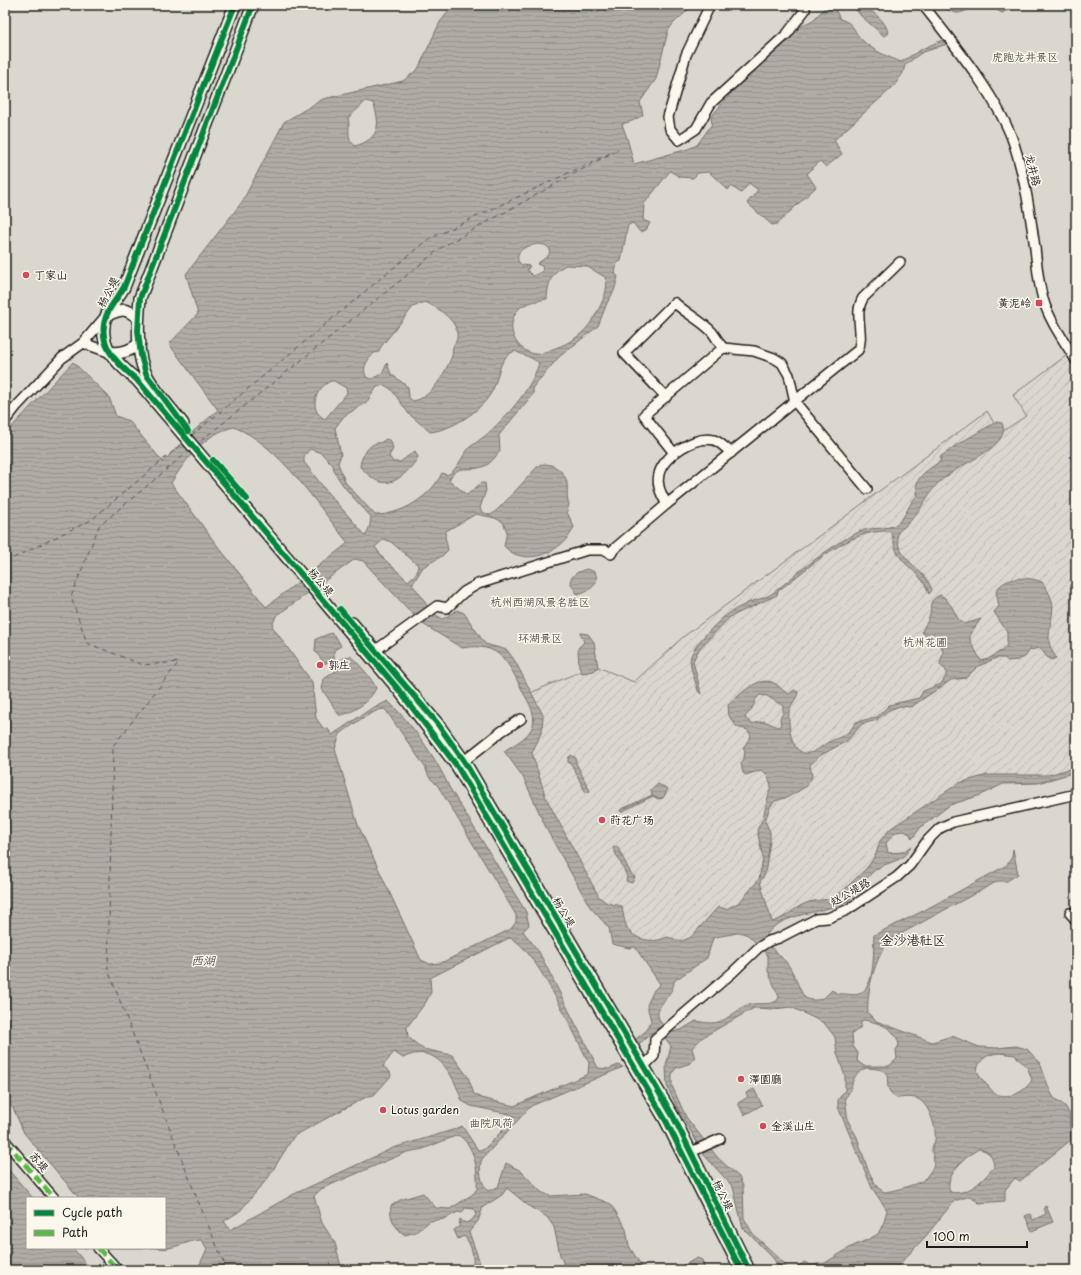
<svg xmlns="http://www.w3.org/2000/svg" width="1081" height="1275" viewBox="0 0 1081 1275" font-family="'Playpen Sans','LXGW WenKai TC',sans-serif">
<defs>
<pattern id="garden-furrows" width="10" height="10" patternUnits="userSpaceOnUse"><rect width="10" height="10" fill="#dad7ce"/><path d="M-1 1l2-2M0 10L10 0M9 11l2-2" fill="none" stroke="#bab8b0"/></pattern>
<pattern id="water-rules" width="6" height="5" patternUnits="userSpaceOnUse"><rect width="6" height="5" fill="#afaca5"/><path d="M0 2.5h6" fill="none" stroke="#96938d"/></pattern>
</defs>
<rect width="100%" height="100%" fill="#fbf7ec"/>
<filter id="ink" filterUnits="userSpaceOnUse"><feTurbulence type="fractalNoise" baseFrequency=".025" numOctaves="2"/><feDisplacementMap in="SourceGraphic" scale="8" xChannelSelector="R" yChannelSelector="G"/><feConvolveMatrix kernelMatrix="1 2 1 2 8 2 1 2 1" color-interpolation-filters="sRGB"/></filter>
<g filter="url(#ink)">
<!-- park -->
<path fill="#dad7ce" stroke="#7b7a75" fill-rule="evenodd" d="M5 5H1076V1270H5ZM27 1198H165V1248H27Z"/>
<!-- garden -->
<polygon fill="url(#garden-furrows)" stroke="#7b7a75" points="1067,355 1076,369 1076,770 1031,780 978,783 892,831 883,844 883,849 839,900 767,927 752,907 685,947 635,942 598,904 541,800 528,753 539,728 528,694 586,669 598,667 634,682 683,637 987,411 1000,433 1026,416 1013,395"/>
<!-- water -->
<g fill="url(#water-rules)" stroke="#74726e" fill-rule="evenodd">
<path d="M454 5H692C685 15 674 20 668 31L656 79 640 102 643 115 632 121 622 124 627 138 634 164 688 149 697 145 712 124 711 117 738 85 793 30 813 20 828 5H833L840 19C857 25 851 29 862 40 872 50 888 57 901 62L922 49 942 40 947 44 921 53 905 65 903 73 894 86 834 140 842 154 826 167 820 161 807 174 816 187 777 224 772 225 747 203 758 190 749 183 741 193 731 186 728 190 709 172 698 173 693 178 680 177 670 171 644 204 643 220 650 223 646 230 640 232 633 223 628 225 621 261 617 263 615 273 618 277 614 291 607 303 598 326 559 357 533 387V394L499 435 500 451C495 457 490 465 482 467 467 472 458 463 449 480L467 495 481 483H485L486 490 480 508 482 512 490 515C496 514 532 472 539 465 550 461 565 470 567 483 568 491 566 497 569 504L567 512 574 527C564 552 524 569 504 546L507 532 503 522 495 518 476 514 446 531 445 536 448 550 442 556 423 567 412 585C426 598 425 611 443 619L457 610 464 613 485 644 507 650 515 661 543 715 542 731 532 753 546 798 599 897 607 903 622 906C623 914 625 928 631 933 640 941 657 943 667 937L682 941 691 937 718 907 726 909 740 902 759 879 763 858 757 830 763 818 771 785 767 774 761 770 746 775 743 773 741 763 744 759 745 750 743 748 751 736 748 730 737 727 729 716 728 705C740 695 757 675 774 683 780 686 783 692 789 694L794 690 798 692C797 700 790 704 789 712 788 726 791 760 813 752 818 750 822 746 827 743 842 735 846 738 856 722L877 717 889 705 919 698 923 691 941 684 946 676V670L940 665C940 660 943 656 943 652 943 641 927 639 922 632 924 626 928 622 929 617 933 606 926 602 940 595L945 598C947 602 951 604 953 609 957 616 957 620 965 624L981 619 970 634V640L981 661 988 659 1003 650 1007 645V632L994 612 999 606 996 591C1005 576 1027 576 1042 582 1061 608 1049 614 1049 640 1049 646 1053 652 1056 658L1052 660 1047 657 1040 648 1030 650 1025 657 1018 660 1008 661 1004 658H996L977 667 966 678 951 680 914 705 910 707 900 706 887 711 877 720 862 724 847 741 821 755 810 765 812 777 807 786 788 797 775 801 770 807 765 821 770 832V841L765 874 760 882 772 922C783 919 790 912 800 906 810 900 822 900 834 899L868 867 876 854 880 841 890 829 959 783 987 775H1048L1076 767V772L1038 783 1003 784 981 795 950 805 921 827 912 839 910 834 904 831 896 832 886 843 888 853 903 852 911 846C903 862 894 860 880 867 864 875 860 894 846 902 825 913 778 913 766 936 767 947 779 954 786 962 795 973 797 986 805 998 817 1003 824 999 832 990L838 994C845 993 854 996 859 994 876 988 873 949 874 935L921 912 1007 865 1012 857 1013 849 1018 874 1007 881H998L893 938C876 951 866 992 868 1013L876 1021 932 1042 952 1036 979 1047 997 1048 1016 1046 1027 1049 1040 1063 1050 1091 1054 1098 1065 1106 1069 1113 1071 1140 1020 1181 1015 1178 1005 1190V1201L979 1203 970 1196 954 1201 926 1236 894 1270H794L804 1262 811 1265 825 1263 851 1247 871 1238 878 1234 884 1222 887 1210 872 1188 838 1107V1100L845 1090V1076L837 1053 835 1037 824 1023 791 1007 773 1009 754 1008 703 1037 692 1048 695 1059 691 1063 676 1068 672 1074V1086L686 1117 718 1158 739 1177 743 1186 744 1218 753 1234 780 1259 787 1268 793 1270H781L773 1258 743 1228 733 1187 704 1155 677 1107 667 1086 666 1066 671 1046 658 1028 635 1047 632 1042 647 1030 651 1021 647 1005 654 990 660 984 635 947 629 948 612 944 609 928 590 907 548 832 523 777 504 751C514 744 529 738 533 725 536 714 529 703 524 694 509 664 501 641 462 648L421 623 363 561 355 559 276 616 272 626 312 682 316 718 323 728 328 729 332 735 369 710 388 701C412 724 436 757 449 787L526 912 529 925 523 931 539 952 598 1068 609 1069 618 1065 623 1067 531 1106 482 1159C478 1167 481 1185 488 1191L498 1187 506 1163 521 1171 541 1192 550 1196 585 1194 611 1204 626 1229 629 1246 644 1270H566L560 1255 554 1227 547 1217 530 1207 507 1188 502 1195 483 1207 478 1221 469 1232 479 1260 477 1270H472C475 1259 472 1244 464 1236L458 1239 454 1230 459 1227 460 1219 465 1223 471 1221 476 1215 474 1209 465 1208 462 1213 458 1212 444 1219 430 1221 416 1232 405 1235C395 1228 389 1218 391 1206L400 1200 423 1193 436 1208 450 1209 473 1194 477 1189C478 1170 475 1145 458 1135L423 1149 407 1152 321 1189 314 1196 322 1223 335 1243 342 1270H194L200 1264 207 1249 202 1240C186 1240 174 1251 156 1248H165V1198H79L24 1133 13 1108 5 1101V434L73 362 109 397 116 416 129 421 163 462 189 435 218 410 169 344 198 314 186 274 242 202 284 122 323 99 403 81 418 69 440 22ZM366 101 373 103C381 124 380 139 355 146 345 137 351 129 348 118ZM538 244 545 245 550 249 549 255 537 264 542 266 543 271 533 276 527 270 530 266 522 265 518 261C516 248 528 246 538 244ZM566 265 586 266 605 277C610 288 602 303 596 314 586 333 573 342 553 349 547 351 541 355 535 354 517 351 506 331 515 314 520 303 536 301 547 299 548 283 551 272 566 265ZM425 302C437 307 456 320 457 333 458 340 455 342 453 347 452 350 453 353 452 356 445 373 432 398 413 401L409 398 408 387 391 374 387 363C384 372 380 376 371 379L366 377C362 366 367 361 374 353L379 352 380 348 413 307ZM515 351C524 356 532 357 539 363 530 392 507 416 485 436 480 440 475 443 470 447 462 455 458 470 447 475L442 473C431 497 401 515 375 515L345 482 338 463 341 455 335 428 344 416 366 403 377 387 384 385 391 389 409 414 430 432C451 430 480 412 491 393 500 378 497 358 515 351ZM331 381H334L346 388 347 393 325 419C307 410 316 387 331 381ZM234 427C280 445 317 505 348 543L266 607 213 540 171 483C186 459 205 433 234 427ZM310 449 321 453 333 465C334 480 361 505 371 517L370 525 366 536 327 492 304 462V456ZM384 539 391 542 418 565 417 573 408 581 383 558 375 547ZM760 695 767 696 783 706V713L780 718 781 725 778 727 764 721 752 724 745 718C746 714 749 714 751 710 755 704 754 700 760 695ZM385 709 425 767 429 777 438 786 516 915V922L511 929 441 963 430 964 421 960 358 825 335 749 340 734 361 719 378 710ZM740 932 748 935 765 952 768 956V971L779 997 777 1001C767 1006 757 1002 747 1005 743 1006 740 1009 736 1012 720 1023 716 1025 696 1021L681 1030 672 1032C668 1029 660 1024 659 1019 653 1005 674 996 674 981L707 958 713 938C722 935 731 935 740 932ZM509 938C533 942 576 1038 589 1063L588 1074 514 1106 481 1098 474 1094 468 1077 452 1055 423 1049 408 1037 407 1027 426 1002 431 992 430 978ZM864 1020C880 1023 896 1028 899 1045L896 1050 897 1059 889 1066H864L857 1061 858 1053 853 1046 852 1034 861 1027V1021ZM394 1052 403 1058C436 1041 453 1074 462 1101L471 1106 509 1114 514 1116 513 1120 483 1150H478L462 1126 456 1129 393 1148 294 1194 230 1230 224 1221 240 1211 268 1178 294 1136 368 1096 374 1095 391 1076 390 1072 383 1066ZM1000 1053 1015 1055 1028 1069 1032 1080C1024 1093 1010 1099 995 1094L980 1077 977 1070C980 1058 988 1054 1000 1053ZM866 1068C903 1069 876 1083 896 1098 903 1098 911 1096 918 1099 929 1104 937 1128 935 1140 935 1143 932 1145 932 1148 931 1155 937 1161 932 1169 930 1172 927 1176 925 1179 921 1183 891 1192 884 1192L877 1187 868 1170 857 1137 848 1121 845 1098C855 1088 848 1076 866 1068ZM979 1149C990 1151 993 1157 994 1167 983 1180 969 1196 950 1192 943 1176 967 1155 979 1149Z"/>
<path d="M852 5H864C874 14 886 20 888 33L884 36 861 16Z"/>
<path d="M942 5H976C961 14 956 17 942 5Z"/>
<polygon points="989,5 1016,5 1002,13"/>
<path d="M996 422 1002 423C1011 443 973 459 959 468 952 472 944 478 937 484 927 495 922 509 912 519 908 524 903 528 898 532 893 559 925 567 932 590L929 594C923 573 907 570 897 552 893 545 894 537 890 531 847 529 811 567 778 591L777 595 730 617 699 649 693 661 701 694 698 691C696 682 688 665 691 656 695 643 720 619 731 612 737 608 744 605 750 602 758 599 766 598 773 593 798 573 830 545 859 532 871 526 885 531 897 524 907 516 908 503 918 495 911 478 929 469 941 461L940 457 958 444Z"/>
<path d="M386 439 391 441 393 449 389 456 393 462H400L415 451 418 457C412 468 396 486 381 482 372 480 366 472 360 467 360 458 370 441 380 443Z"/>
<path d="M587 569 595 572C601 585 589 591 577 594L570 582C572 574 579 571 587 569Z"/>
<path d="M331 633 336 637 341 646 334 650V657L337 661 350 656C358 662 373 680 376 688 371 700 352 715 339 715L322 689 324 679 340 668 331 659 325 664 315 651 316 639Z"/>
<polygon points="580,633 588,634 594,642 598,667 594,671 582,673 579,667 578,648 584,642"/>
<polygon points="571,755 576,758 576,763 590,791 586,793 572,765 568,762 568,758"/>
<polygon points="658,784 668,789 663,798 658,799 653,796 621,812 620,810 652,795 651,790"/>
<polygon points="617,846 631,874 635,877 632,883 626,881 627,876 613,848"/>
<polygon points="754,1089 762,1105 744,1115 738,1103 748,1097 746,1093"/>
<polygon points="5,1166 33,1198 27,1198 27,1248 73,1248 91,1270 5,1270"/>
<polygon points="1046,1206 1053,1222 1032,1231 1025,1216 1030,1214 1033,1220 1046,1214 1044,1207"/>
<polygon points="697,1258 702,1260 705,1270 675,1270"/>
</g>
<g fill="none" stroke-linecap="round" stroke-linejoin="round">
<!-- ferry -->
<g stroke="#575653" stroke-width="1" stroke-dasharray="5 4" stroke-linecap="butt">
<polyline points="191,436 427,240 619,149 442,247 197,444"/>
<polyline points="190,450 99,526 71,597 87,643 143,665 179,662 113,746 108,970 198,1201 227,1270"/>
<polyline points="5,562 91,520 183,443"/>
</g>
<defs>
<g id="minor">
<polyline points="710,5 686,55 668,117 670,129 679,140 696,129 711,103 787,34 805,10 805,5"/>
<path d="M923 5C953 43 999 99 1014 144 1025 178 1030 213 1035 248 1037 265 1038 282 1043 299 1049 320 1064 341 1076 360"/>
<polyline points="83,343 111,353"/>
<path d="M666 397 624 353 670 307 675 303C687 314 702 321 712 332 716 337 719 343 723 348"/>
<polyline points="5,421 16,407 62,358 83,343 106,316"/>
<polyline points="674,453 644,415 723,348 754,351 774,358 782,363 789,375 795,402 867,489"/>
<path d="M667 504C661 495 656 485 659 474 663 456 695 435 714 440 720 442 726 448 731 453"/>
<path d="M376 650 437 606 447 608 464 592 478 584 587 550H606L611 554 614 549 667 504 858 350C865 334 853 314 863 298L900 262"/>
<polyline points="464,761 502,731 521,719"/>
<polyline points="1070,913 1076,920"/>
<polyline points="643,1067 654,1056 655,1039 733,972 758,948 769,941 779,938 816,919 828,918 847,910 897,877 910,865 927,841 940,828 953,822 1076,794"/>
<polyline points="5,1141 54,1198"/>
<polyline points="691,1152 720,1139"/>
<polyline points="98,1248 118,1270"/>
</g>
<g id="major">
<path d="M235 5 124 287C119 296 111 305 107 314 95 343 116 363 137 380L398 689 457 766 666 1121 741 1270"/>
<path d="M107 315C122 309 126 307 138 318"/>
<path d="M111 353C123 353 130 351 140 343"/>
<path d="M183 424C171 408 155 392 146 374 136 355 138 319 140 298L253 5"/>
<polyline points="352,623 437,723 464,761 673,1116 749,1270"/>
</g>
</defs>
<!-- minor casing -->
<use href="#minor" stroke="#1c1c1c" stroke-width="12"/>
<!-- major casing -->
<use href="#major" stroke="#1c1c1c" stroke-width="14"/>
<!-- minor -->
<use href="#minor" stroke="#fbf7ec" stroke-width="9"/>
<!-- major -->
<use href="#major" stroke="#fbf7ec" stroke-width="11"/>
<!-- quiet -->
<g stroke="#58b947" stroke-width="5" stroke-dasharray="10 5" stroke-linecap="butt">
<polyline points="5,1141 54,1198"/>
<polyline points="98,1248 118,1270"/>
</g>
<defs>
<g id="cycleway">
<path d="M235 5 124 287C119 296 111 305 107 314 95 343 116 363 137 380L398 689 457 766 666 1121 741 1270"/>
<polyline points="188,431 146,374 141,356 138,331 140,298 253,5"/>
<polyline points="213,460 247,499"/>
<polyline points="340,609 437,723 464,761 673,1116 749,1270"/>
</g>
</defs>
<!-- cycleway casing -->
<use href="#cycleway" stroke="#fbf7ec" stroke-width="8"/>
<!-- cycleway -->
<use href="#cycleway" stroke="#00873e" stroke-width="6"/>
</g>
</g>
<!-- markers -->
<g fill="#d1495b" stroke="#fbf7ec" stroke-width="1.5">
<circle cx="26" cy="275" r="4"/>
<rect x="1035" y="299" width="8" height="8" rx="2"/>
<circle cx="320" cy="665" r="4"/>
<circle cx="602" cy="820" r="4"/>
<circle cx="741" cy="1079" r="4"/>
<circle cx="383" cy="1110" r="4"/>
<circle cx="763" cy="1126" r="4"/>
</g>
<g text-anchor="middle" stroke-width="3" stroke-linejoin="round" paint-order="stroke">
<!-- park labels -->
<g font-size="11" fill="#555451" stroke="#fbf7ec">
<text x="1025" y="61">虎跑龙井景区</text>
<text x="540" y="606">杭州西湖风景名胜区</text>
<text x="540" y="642">环湖景区</text>
<text x="925" y="646">杭州花圃</text>
<text x="491" y="1127">曲院风荷</text>
</g>
<!-- street labels -->
<g font-size="11" fill="#1c1c1c" stroke="#fbf7ec">
<text transform="translate(1033 170) rotate(76)" y="4">龙井路</text>
<text transform="translate(108 292) rotate(-62)" y="4">杨公堤</text>
<text transform="translate(321 582) rotate(50)" y="4">杨公堤</text>
<text transform="translate(850 892) rotate(-30)" y="4">赵公堤路</text>
<text transform="translate(564 912) rotate(60)" y="4">杨公堤</text>
<text transform="translate(39 1162) rotate(49)" y="4">苏堤</text>
<text transform="translate(723 1195) rotate(64)" y="4">杨公堤</text>
</g>
<!-- poi labels -->
<g font-size="11" fill="#1c1c1c" stroke="#fbf7ec" text-anchor="start">
<text x="34" y="279">丁家山</text>
<text x="1031" y="307" text-anchor="end">黄泥岭</text>
<text x="328" y="669">郭庄</text>
<text x="610" y="824">莳花广场</text>
<text x="749" y="1083">澤園廳</text>
<text x="391" y="1114">Lotus garden</text>
<text x="771" y="1130">金溪山庄</text>
</g>
<!-- water labels -->
<g font-size="12" font-style="italic" fill="#575653" stroke="#fbf7ec">
<text x="203" y="965">西湖</text>
</g>
<!-- quarter labels -->
<g font-size="13" fill="#1c1c1c" stroke="#fbf7ec">
<text x="913" y="945">金沙港社区</text>
</g>
</g>
<!-- margin -->
<rect width="1081" height="1275" fill="none" stroke="#fbf7ec" stroke-width="20"/>
<rect x="10" y="10" width="1061" height="1255" fill="none" stroke="#1c1c1c" stroke-width="1.5" filter="url(#ink)"/>
<!-- legend -->
<rect x="26" y="1197" width="140" height="52" fill="#fbf7ec" stroke="#a29f99"/>
<rect x="34" y="1210" width="20" height="6" fill="#00873e" stroke="#a29f99"/>
<text x="62" y="1217" font-size="12" fill="#1c1c1c">Cycle path</text>
<rect x="34" y="1230" width="20" height="6" fill="#58b947" stroke="#a29f99"/>
<text x="62" y="1237" font-size="12" fill="#1c1c1c">Path</text>
<!-- scale -->
<path d="M927 1241v6h100v-6" fill="none" stroke="#1c1c1c" stroke-width="2"/>
<text x="933" y="1241" font-size="12" fill="#1c1c1c" stroke="#fbf7ec" stroke-width="3" paint-order="stroke">100 m</text>
</svg>
